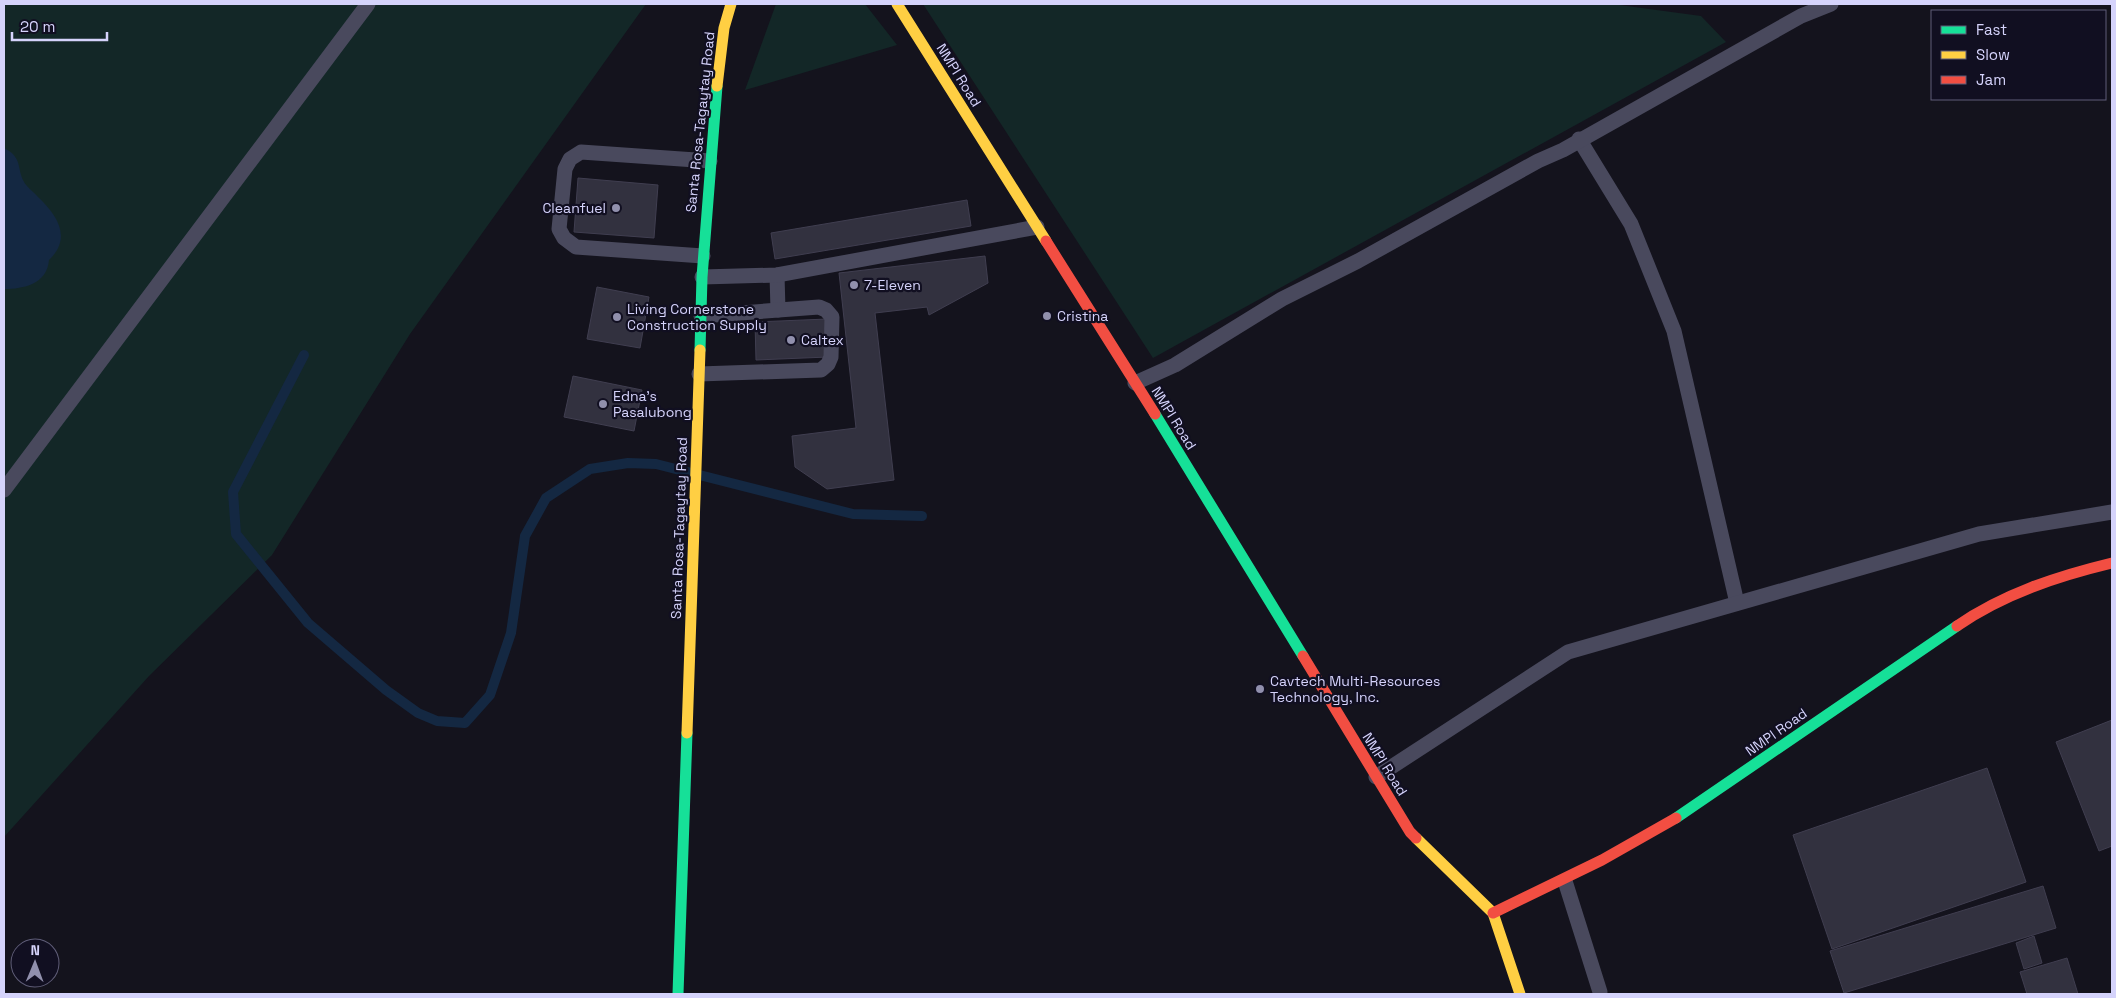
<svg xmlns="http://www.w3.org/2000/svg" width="2116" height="998" viewBox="0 0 2116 998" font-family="'Space Grotesk',sans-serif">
<rect width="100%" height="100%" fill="#14131d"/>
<!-- green -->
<g fill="#132727">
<polygon points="4,4 646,4 410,334 272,555 149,676 4,837"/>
<polygon points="776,4 865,4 897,45 745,90"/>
<polygon points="923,4 1612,4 1701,16 1726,42 1153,358"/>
</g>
<!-- water -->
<path fill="#142842" d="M4 148C25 158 15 172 27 186 30 190 35 193 38 197 58 216 72 238 49 260 47 284 24 289 4 289Z"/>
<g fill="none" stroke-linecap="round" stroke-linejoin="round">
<!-- stream -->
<polyline stroke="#142842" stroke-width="10" points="304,355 233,492 236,534 308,623 386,690 418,713 437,721 465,723 490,695 511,633 525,536 546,498 590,469 628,463 656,464 853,514 922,516"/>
</g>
<!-- building -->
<g fill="#32313f" stroke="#403e50">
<polygon points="578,178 658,185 654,238 574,232"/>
<polygon points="967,200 971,226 775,259 771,233"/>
<polygon points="985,256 988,283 929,315 927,307 875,313 894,480 827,489 795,467 792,436 856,428 839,273"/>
<polygon points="597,287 649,297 640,348 587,339"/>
<polygon points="827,319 828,357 756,360 755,322"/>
<polygon points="573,376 642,390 634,431 564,417"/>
<polygon points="2112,720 2112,846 2099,851 2056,742"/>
<polygon points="1987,768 2026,882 1832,949 1793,835"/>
<polygon points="2043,886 2056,928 1844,993 1830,951"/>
<polygon points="2034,936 2042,963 2024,969 2016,943"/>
<polygon points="2067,958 2078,994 2027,994 2020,972"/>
</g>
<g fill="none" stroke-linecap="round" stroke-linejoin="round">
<!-- lane -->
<g stroke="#49495d" stroke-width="15">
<polyline points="1579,139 1631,224 1674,331 1737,603"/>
<polyline points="703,256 576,247 564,238 559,229 565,169 570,159 581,152 710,161"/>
<polyline points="777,275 778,310"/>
<polyline points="702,277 777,275 1037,227"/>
<polyline points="699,374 821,370 828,364 831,357 832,317 826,310 819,307 701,316"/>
<polyline points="1135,383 1175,365 1282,299 1358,261 1538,161 1563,150 1801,16 1831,4"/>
<polyline points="4,490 368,4"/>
<polyline points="1376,777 1568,652 1979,534 2112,512"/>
<polyline points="1565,881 1600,992"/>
</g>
<!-- fast -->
<g stroke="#16e098" stroke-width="11">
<polyline points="700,350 702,277 717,86"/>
<polyline points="1155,414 1303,656"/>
<polyline points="1676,818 1957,626"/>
<polyline points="678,994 687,733"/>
</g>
<!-- slow -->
<g stroke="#ffcf43" stroke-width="11">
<polyline points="897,4 1046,241"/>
<polyline points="717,86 724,28 731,4"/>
<polyline points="687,733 700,350"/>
<polyline points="1416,838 1493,913 1520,994"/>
</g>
<!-- jam -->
<g stroke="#f24e42" stroke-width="11">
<polyline points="1046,241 1155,414"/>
<path d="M1957 626C2003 594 2058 576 2112 563"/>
<polyline points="1303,656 1410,832 1416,838"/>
<polyline points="1493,913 1602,860 1676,818"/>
</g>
</g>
<!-- markers -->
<g fill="#9190ad" stroke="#110f21" stroke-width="2">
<circle cx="616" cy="208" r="5"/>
<circle cx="854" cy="285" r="5"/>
<circle cx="1047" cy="316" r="5"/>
<circle cx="617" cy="317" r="5"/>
<circle cx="791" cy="340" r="5"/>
<circle cx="603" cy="404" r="5"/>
<circle cx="1260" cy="689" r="5"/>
</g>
<g text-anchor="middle" stroke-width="4.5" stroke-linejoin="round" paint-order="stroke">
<!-- street labels -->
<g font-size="14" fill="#d5d3fb" stroke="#110f21">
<text transform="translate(959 75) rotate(58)" y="5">NMPI Road</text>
<text transform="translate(700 122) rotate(-84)" y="5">Santa Rosa-Tagaytay Road</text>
<text transform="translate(1174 418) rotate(58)" y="5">NMPI Road</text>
<text transform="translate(679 528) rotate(-88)" y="5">Santa Rosa-Tagaytay Road</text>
<text transform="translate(1776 732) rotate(-35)" y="5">NMPI Road</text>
<text transform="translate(1385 764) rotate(58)" y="5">NMPI Road</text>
</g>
<!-- poi labels -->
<g font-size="14" fill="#d5d3fb" stroke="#110f21" text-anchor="start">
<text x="606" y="213" text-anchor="end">Cleanfuel</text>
<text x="864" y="290">7-Eleven</text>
<text x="627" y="314">Living Cornerstone<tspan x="627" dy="16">Construction Supply</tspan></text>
<text x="1057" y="321">Cristina</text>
<text x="801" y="345">Caltex</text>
<text x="613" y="401">Edna's<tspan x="613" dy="16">Pasalubong</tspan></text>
<text x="1270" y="686">Cavtech Multi-Resources<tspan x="1270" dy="16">Technology, Inc.</tspan></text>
</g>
</g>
<!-- border -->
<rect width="2116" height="998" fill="none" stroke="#d5d3fb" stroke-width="10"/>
<!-- legend -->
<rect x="1931" y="10" width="175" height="90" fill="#110f21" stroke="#5f5d78"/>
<rect x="1941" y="26" width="25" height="8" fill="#16e098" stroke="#5f5d78"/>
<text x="1976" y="35" font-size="15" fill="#d5d3fb">Fast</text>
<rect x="1941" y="51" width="25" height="8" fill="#ffcf43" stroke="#5f5d78"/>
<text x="1976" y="60" font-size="15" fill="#d5d3fb">Slow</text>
<rect x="1941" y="76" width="25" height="8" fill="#f24e42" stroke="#5f5d78"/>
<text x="1976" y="85" font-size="15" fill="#d5d3fb">Jam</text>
<!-- north arrow -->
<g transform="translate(35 963) rotate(1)"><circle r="24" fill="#110f21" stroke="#5f5d78"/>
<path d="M0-4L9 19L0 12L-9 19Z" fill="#9190ad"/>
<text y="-8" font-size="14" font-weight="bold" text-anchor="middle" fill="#d5d3fb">N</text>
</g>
<!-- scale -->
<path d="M12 32v8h95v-8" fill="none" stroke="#d5d3fb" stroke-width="2.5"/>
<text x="20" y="32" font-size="15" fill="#d5d3fb" stroke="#110f21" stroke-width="4" paint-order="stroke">20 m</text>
</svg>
